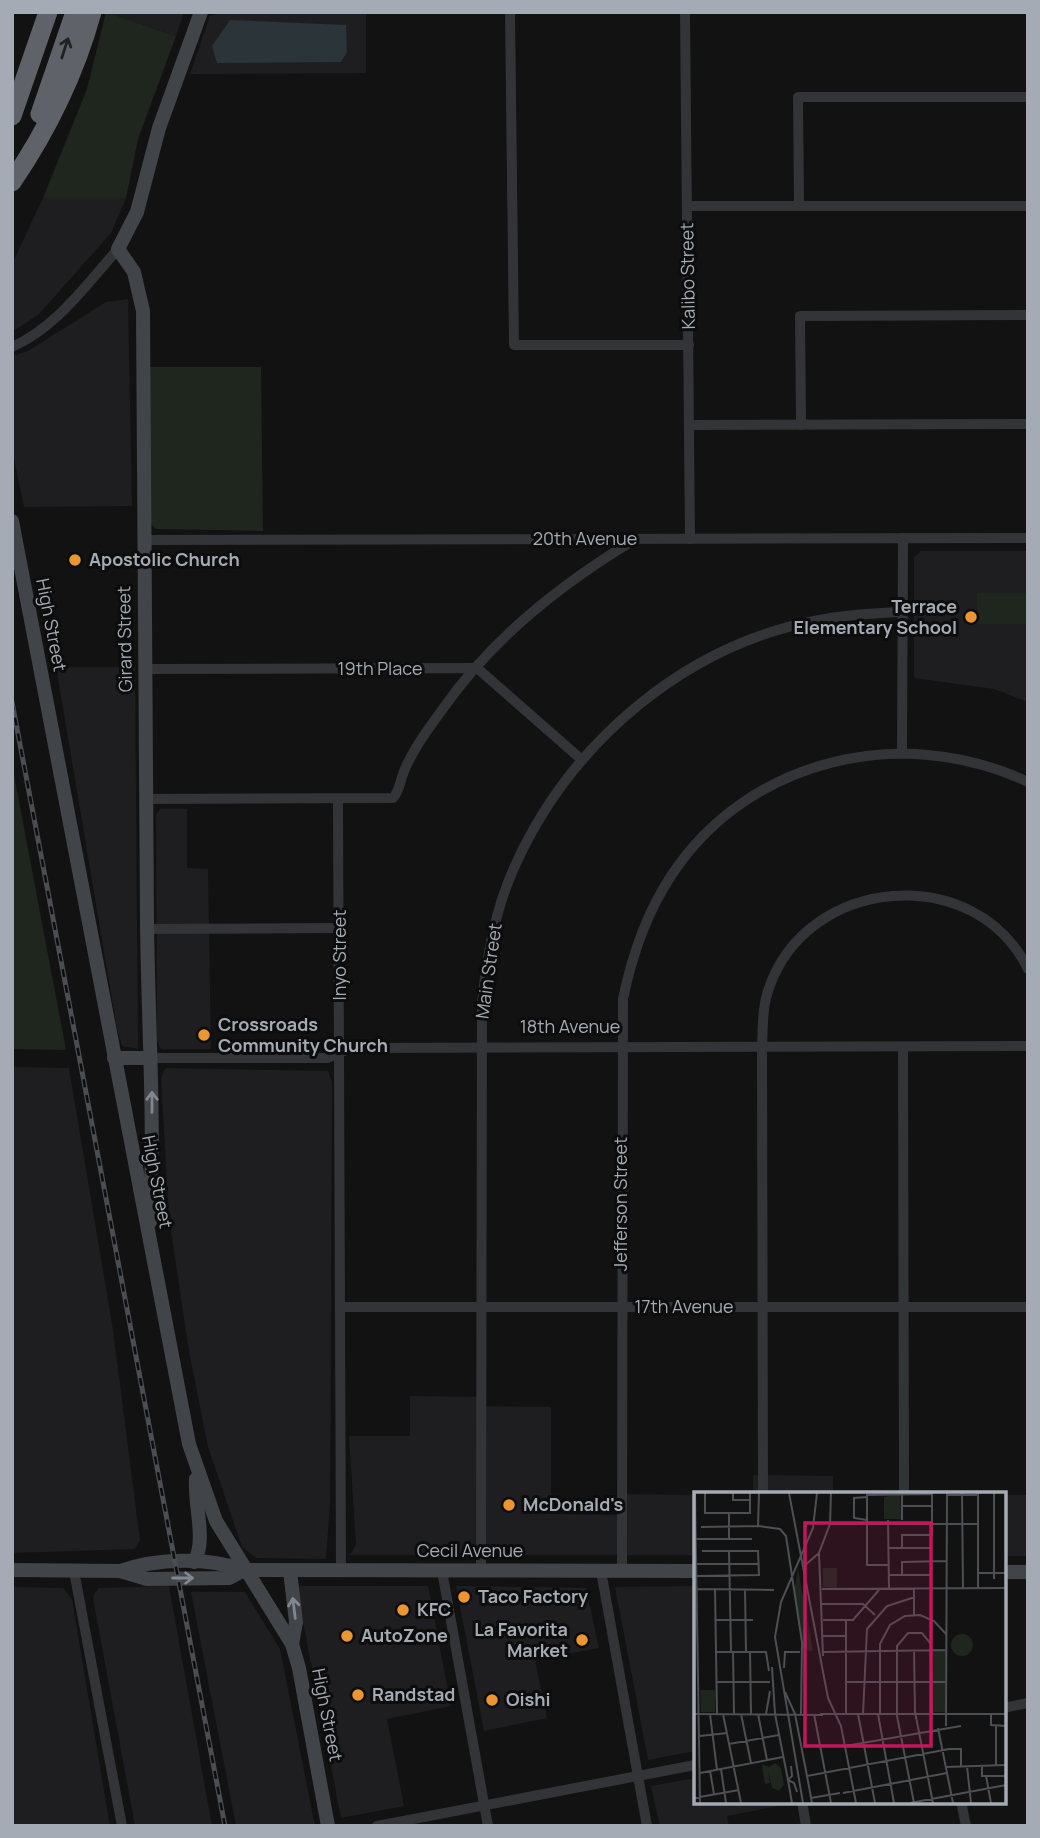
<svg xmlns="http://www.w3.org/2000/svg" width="1040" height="1838" viewBox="0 0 1040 1838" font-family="Manrope,sans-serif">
<rect width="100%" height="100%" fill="#121213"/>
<!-- built -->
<g fill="#1e1e20">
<polygon points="106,12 184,12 176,36"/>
<polygon points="366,12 366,73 190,74 210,16 219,13"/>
<polygon points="43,198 126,198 111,233 39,314 12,332 12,264"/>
<polygon points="128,299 132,506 24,507 12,449 12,356 28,351 106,302"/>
<polygon points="921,551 1028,551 1028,702 994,689 914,678 914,557"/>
<polygon points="56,667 135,667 138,1049 122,1046 117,1029"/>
<polygon points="160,809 187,809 187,868 208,869 211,1049 161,1049 157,1041 156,815"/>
<polygon points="12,1067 69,1068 113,1330 140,1540 135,1549 12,1553"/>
<polygon points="166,1068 328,1071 332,1082 330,1503 326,1559 256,1558 242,1547 208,1447 189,1351 169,1218 161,1078"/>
<polygon points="410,1396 481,1397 481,1406 551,1407 551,1514 620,1515 620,1494 695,1495 695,1555 350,1555 356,1545 349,1436 410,1436"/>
<polygon points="753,1475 833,1476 833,1493 753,1493"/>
<rect x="1003" y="1495" width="25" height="61"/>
<polygon points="169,1586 212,1826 135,1826 95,1609 93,1596 99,1588"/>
<polygon points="300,1586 428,1586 451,1706 387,1719 404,1806 341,1818 297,1591"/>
<polygon points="456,1586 586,1588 599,1648 535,1660 547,1718 484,1731"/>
<polygon points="695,1586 695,1751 648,1760 615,1587"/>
<polygon points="12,1587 63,1588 72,1599 110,1826 12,1826"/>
<polygon points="191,1592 245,1592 280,1649 315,1826 236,1826"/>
<polygon points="695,1778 695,1801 787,1801 788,1804 727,1816 729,1826 660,1826 651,1786"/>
</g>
<!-- green -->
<g fill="#1e261e">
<polygon points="106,12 176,36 138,139 126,198 43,198 87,89"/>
<polygon points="150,367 261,367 263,531 156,529 150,523"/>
<rect x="977" y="593" width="51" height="31"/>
<polygon points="12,764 66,1050 12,1049"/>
</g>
<!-- water -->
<polygon fill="#2b3439" points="230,20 346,25 347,52 341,62 217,63 212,46"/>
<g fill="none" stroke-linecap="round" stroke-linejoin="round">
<!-- minor -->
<g stroke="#333438" stroke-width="10">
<polyline points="510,12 514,345 689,345"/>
<polyline points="685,12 690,539"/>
<polyline points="687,206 1028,206"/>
<polyline points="799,206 798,97 1028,97"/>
<path d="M12 347C56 328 87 284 118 249"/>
<polyline points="690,425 1028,424"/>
<polyline points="801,425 800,316 1028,315"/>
<polyline points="143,540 1028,538"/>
<polyline points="144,669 477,668 582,760"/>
<polyline points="902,753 903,538"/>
<path d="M146 799 393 798C400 790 399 784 403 774 411 752 428 729 442 710 491 639 561 584 634 540"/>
<polyline points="338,799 341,1571"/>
<polyline points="147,929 340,928"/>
<polyline points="903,1047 904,1493"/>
<polyline points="150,1058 328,1058 351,1048 1028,1046"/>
<polyline points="340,1307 1028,1307"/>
<path d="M763 1493 762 1047C763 1027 762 1007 769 988 807 876 975 861 1028 969"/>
<polyline points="74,1571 122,1826"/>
<polyline points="442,1571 488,1826"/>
<path d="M481 1571 482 1002C487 956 495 910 514 868 570 742 687 642 825 619 851 614 878 613 904 612"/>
<polyline points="601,1571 647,1826"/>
<path d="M622 1571 623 999C632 955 646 914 671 876 748 758 903 723 1028 782"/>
<polyline points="1003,1708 1028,1703"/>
<polyline points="802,1801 806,1826"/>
<polyline points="961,1801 966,1826"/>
<polyline points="377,1826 695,1765"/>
</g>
<!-- secondary -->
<g stroke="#414448" stroke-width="14">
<polyline points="12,521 189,1444 216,1521 292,1644 299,1668 328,1826"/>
<polyline points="114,1058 150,1058"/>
<path d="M150 1222C155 1121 148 1021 147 920 145 717 143 514 143 311L134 272 118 249 137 212 159 128 201 12"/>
<path d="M194 1562C207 1541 194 1505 196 1479"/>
<polyline points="12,1570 120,1571 147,1579 229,1578 244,1570"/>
<path d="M120 1571C158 1558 207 1557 244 1570L695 1571"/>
<polyline points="290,1571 296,1622 292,1644"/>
<polyline points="1003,1572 1028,1572"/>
</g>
<!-- motorway -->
<g stroke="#5f6369" stroke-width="19">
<polyline points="40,114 75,12"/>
<polyline points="12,116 48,12"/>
<path d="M12 182C48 129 75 74 92 12"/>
</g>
<defs>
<polyline id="rail" points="12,702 225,1826"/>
</defs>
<!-- rail casing -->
<use href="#rail" stroke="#4a4d51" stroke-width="5"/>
<!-- rail -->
<use href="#rail" stroke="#0d0d0e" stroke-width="2.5" stroke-dasharray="8" stroke-linecap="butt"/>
</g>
<!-- one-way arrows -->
<defs><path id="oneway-shaft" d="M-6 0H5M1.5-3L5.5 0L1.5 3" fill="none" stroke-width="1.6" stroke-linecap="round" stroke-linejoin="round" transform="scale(1.75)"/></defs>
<use stroke="#222225" href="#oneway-shaft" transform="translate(65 48) rotate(-72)"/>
<g stroke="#81878e">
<use href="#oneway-shaft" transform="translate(152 1102) rotate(-90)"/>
<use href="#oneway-shaft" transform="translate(183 1578)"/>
<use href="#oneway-shaft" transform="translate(294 1608) rotate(-97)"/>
</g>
<!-- markers -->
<g fill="#ec9631" stroke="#0d0d0e" stroke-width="2.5">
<circle cx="75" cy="560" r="7"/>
<circle cx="971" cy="617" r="7"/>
<circle cx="204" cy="1035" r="7"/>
<circle cx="509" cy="1505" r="7"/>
<circle cx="464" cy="1597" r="7"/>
<circle cx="403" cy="1610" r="7"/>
<circle cx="347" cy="1636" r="7"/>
<circle cx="582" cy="1640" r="7"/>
<circle cx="358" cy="1695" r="7"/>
<circle cx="492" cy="1700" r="7"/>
</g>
<g text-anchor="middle" stroke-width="6" stroke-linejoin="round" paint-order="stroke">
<!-- street labels -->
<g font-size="18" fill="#a4abb4" stroke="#0d0d0e">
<text transform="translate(688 276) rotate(-91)" y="6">Kalibo Street</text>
<text x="585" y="545">20th Avenue</text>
<text transform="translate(51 625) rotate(79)" y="6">High Street</text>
<text transform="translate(125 639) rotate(-91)" y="6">Girard Street</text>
<text x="380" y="675">19th Place</text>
<text transform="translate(340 955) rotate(-90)" y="6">Inyo Street</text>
<text transform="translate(489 971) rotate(-82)" y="6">Main Street</text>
<text x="570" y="1033">18th Avenue</text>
<text transform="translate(157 1182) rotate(79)" y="6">High Street</text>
<text transform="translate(621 1204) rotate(-90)" y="6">Jefferson Street</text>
<text x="684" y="1313">17th Avenue</text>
<text x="470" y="1557">Cecil Avenue</text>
<text transform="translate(327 1715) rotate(79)" y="6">High Street</text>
</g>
<!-- poi labels -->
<g font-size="18" font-weight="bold" fill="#a4abb4" stroke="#0d0d0e" text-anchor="start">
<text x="89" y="566">Apostolic Church</text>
<text x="957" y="613" text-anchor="end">Terrace<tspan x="957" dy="21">Elementary School</tspan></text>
<text x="218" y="1031">Crossroads<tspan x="218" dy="21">Community Church</tspan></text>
<text x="523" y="1511">McDonald's</text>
<text x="478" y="1603">Taco Factory</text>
<text x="417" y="1616">KFC</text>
<text x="568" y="1636" text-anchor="end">La Favorita<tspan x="568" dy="21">Market</tspan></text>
<text x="361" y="1642">AutoZone</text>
<text x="372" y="1701">Randstad</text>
<text x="506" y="1706">Oishi</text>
</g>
</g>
<!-- overview -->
<g transform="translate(694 1492)">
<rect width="312" height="312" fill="#121213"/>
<path d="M206 2 207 27H190V5ZM129 76H143V96L129 95ZM104 77 119 159 109 158 100 99ZM257 153a11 11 0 1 1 22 0a11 11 0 1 1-22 0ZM239 159H252V220H239ZM6 198H21V220H7ZM81 271 87 276 90 292 85 299 78 296 74 278 76 291 71 292 69 280 68 272 75 275Z" fill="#1e261e"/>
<path fill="none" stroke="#4c4f53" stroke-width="2" d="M1 1 6 311M11 1V21H56V1M39 1V8H56M95 1 134 206 147 234 162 311M208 1V28M268 1 269 96M284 1V96M300 1V87M253 3H284M173 5 160 6V26L173 28M208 14H238M35 21V47M194 28 195 97M136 32H284M65 34 86 37 92 44 108 150 107 222M7 35 64 34 65 1M0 47H58M194 56H238M35 59 37 159M3 72H65M194 73H173V3L238 2V43H208V56M109 75 125 61M284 81H312M195 83H238M208 83V70L253 69M3 84 65 83 64 59H8M3 97 80 98M21 97 23 222M51 97 52 160M128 97 312 96M128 112H169L181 123M220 123V97M21 128H59M129 128H159L185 98M152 128V222M129 144H152M220 158 221 220 239 311M39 159 40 222M21 160H72L75 179M56 160 57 222M129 160 253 158M129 164 125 61 136 32 137 1M78 175 81 222M90 176 91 160H106M22 190H76M152 190H253M91 200 101 222M0 222 129 223M16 222 23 278M29 222 47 311M47 222 57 271M64 222 73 268M72 222 76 199M81 222 94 288M101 222 113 284M120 222 137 311M126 222H312M164 222 181 311M169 222 173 137 193 114 221 105M184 222 200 311M186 222V152L196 133 211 124 226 123 240 129 252 142M297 222V233L312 234M252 234 253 1M302 234V273M244 236 259 311M6 244 33 241M35 252 85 243M151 254 267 234M97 274 98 284 94 288 100 291 103 300M273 274 277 311M288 274V284H312M252 275 312 273M27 277 32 311M16 279 20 302M6 281 89 265M292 284 297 311M94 288 98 311M149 301 253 281M0 306 45 298M117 306 146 301M109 311 81 145 87 110 119 36 123 1M118 311 113 284 255 257H267V274M216 311 312 293M220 311 203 224V154L214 141H228L237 152 238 222"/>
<path fill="#c2185b" fill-opacity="0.15" stroke="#c2185b" stroke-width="3.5" d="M111 31H237V254H111Z"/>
<rect width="312" height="312" fill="none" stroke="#a4abb4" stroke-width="3.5"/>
</g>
<!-- border -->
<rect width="1040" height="1838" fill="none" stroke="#a4abb4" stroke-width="28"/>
</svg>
